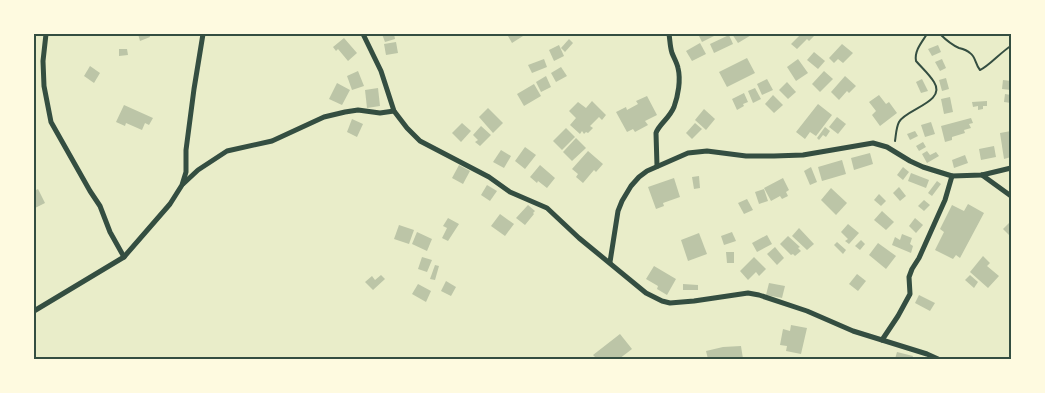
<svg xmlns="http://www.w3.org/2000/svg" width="1045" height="393" viewBox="0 0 1045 393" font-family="'Noto Sans',sans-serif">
<rect width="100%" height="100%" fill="#e9edc9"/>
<!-- building -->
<g fill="#bcc5a7">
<polygon points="138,34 149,34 150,37 140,41"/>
<polygon points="382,34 394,34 395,39 385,42"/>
<polygon points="512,34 521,34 523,36 512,43 508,36"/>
<polygon points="698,34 718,34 702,42"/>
<polygon points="732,34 753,34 738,43"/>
<polygon points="801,34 812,34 814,36 809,41 807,39 797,49 791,44"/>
<polygon points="729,35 733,44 714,53 710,44"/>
<polygon points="344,38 357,53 348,61 338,49 336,51 333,47"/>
<polygon points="569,39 573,43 565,52 561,48"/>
<polygon points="396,42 398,53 386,55 384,44"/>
<polygon points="700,43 706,54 692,61 686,51"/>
<polygon points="842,44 853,53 843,63 838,59 834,63 829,58"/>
<polygon points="559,45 564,56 554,61 549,50"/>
<polygon points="938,45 941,52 932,56 928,49"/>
<polygon points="119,49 127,49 128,55 119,56"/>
<polygon points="814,52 825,61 818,69 807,60"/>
<polygon points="747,58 755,73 727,87 719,72"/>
<polygon points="544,59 547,67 532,73 528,65"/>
<polygon points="798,59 808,73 796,81 787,67"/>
<polygon points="942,59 946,68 940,71 935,62"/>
<polygon points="90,66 100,73 94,83 84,76"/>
<polygon points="561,67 567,76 556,82 551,73"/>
<polygon points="358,71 364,86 352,90 347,76"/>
<polygon points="824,71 833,79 820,92 812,84"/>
<polygon points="546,76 551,87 541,92 536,82"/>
<polygon points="845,76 856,86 849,93 847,91 839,100 831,92"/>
<polygon points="946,78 949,89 942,91 939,80"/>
<polygon points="767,79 773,90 762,95 757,84"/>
<polygon points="922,79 928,91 921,93 916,82"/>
<polygon points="1003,80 1011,81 1011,90 1002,89"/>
<polygon points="787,82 796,92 788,99 779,90"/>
<polygon points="337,83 350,90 342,105 329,99"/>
<polygon points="534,84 541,96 524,106 517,94"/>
<polygon points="378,88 380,106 367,108 365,90"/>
<polygon points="755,88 761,99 753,103 748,91"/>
<polygon points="744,93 748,102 743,104 744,106 737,110 732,99"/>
<polygon points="1005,94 1011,95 1011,103 1004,102"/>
<polygon points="773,95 783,105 774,113 765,104"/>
<polygon points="879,95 886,104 889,102 897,113 880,126 872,115 876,111 869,102"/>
<polygon points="647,96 657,115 645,121 648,125 635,132 633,129 627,132 616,112 626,107 627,110 638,104 636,101"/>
<polygon points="950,97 953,112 944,114 941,99"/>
<polygon points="592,101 606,115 602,120 599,117 590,126 593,128 588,133 586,132 584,134 582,131 580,134 570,125 576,118 569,111 578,102 586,108"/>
<polygon points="987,101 987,106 983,106 983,109 978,110 978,106 973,107 972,102"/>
<polygon points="818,104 832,115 816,136 810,132 805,139 796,132"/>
<polygon points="124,105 153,118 149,125 145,123 142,130 126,123 125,126 116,122"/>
<polygon points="488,108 503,123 493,133 479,117"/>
<polygon points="704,109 715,119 706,130 695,120"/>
<polygon points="837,117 846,124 838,134 829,127"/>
<polygon points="971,118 973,123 969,124 971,128 964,130 965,133 952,137 952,140 945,142 941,126"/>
<polygon points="352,119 363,124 357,137 347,132"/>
<polygon points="931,122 935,134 925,137 921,125"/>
<polygon points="462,123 471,131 461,142 452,133"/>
<polygon points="695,123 702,129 692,139 686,133"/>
<polygon points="481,126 491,135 480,146 475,142 478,140 473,135"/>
<polygon points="825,127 830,131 826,137 823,135 819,140 817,138"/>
<polygon points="566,128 575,137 562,150 553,141"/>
<polygon points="915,131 918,136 910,140 907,134"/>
<polygon points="1011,131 1011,157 1004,159 1000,133"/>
<polygon points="576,138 586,148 572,161 563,152"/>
<polygon points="923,142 926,147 919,151 916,146"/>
<polygon points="994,146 996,157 981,160 979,149"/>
<polygon points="525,147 536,155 525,169 515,161"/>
<polygon points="501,150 511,156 504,168 493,162"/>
<polygon points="588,151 603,164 596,172 594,170 583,183 576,177 578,174 572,169"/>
<polygon points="927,151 930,155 936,152 939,156 927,163 922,154"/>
<polygon points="870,153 873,164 854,170 851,158"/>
<polygon points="965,155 968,163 954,168 952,160"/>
<polygon points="842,160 846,174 822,181 818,167"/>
<polygon points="459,165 470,171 463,184 452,178"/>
<polygon points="540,165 555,178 547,188 538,181 537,183 530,177"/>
<polygon points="811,167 817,182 810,185 804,171"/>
<polygon points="903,167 909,172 903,180 897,175"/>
<polygon points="911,173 929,180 926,188 908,181"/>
<polygon points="699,176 700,188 694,189 692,177"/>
<polygon points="674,178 680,197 663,203 664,206 656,209 648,187"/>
<polygon points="783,178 789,190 786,192 788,196 782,199 780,196 771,201 764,188"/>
<polygon points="937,181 941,184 932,196 928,193"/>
<polygon points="487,185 497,191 490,201 481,195"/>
<polygon points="899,187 906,196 900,201 893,193"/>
<polygon points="831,188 847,203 836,215 821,200"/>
<polygon points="38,189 45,203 35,208 34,205 34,191"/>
<polygon points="764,189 768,201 759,204 755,192"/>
<polygon points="879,194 886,201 881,206 874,200"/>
<polygon points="747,199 753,210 744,214 738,203"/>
<polygon points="924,200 930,205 924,211 918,206"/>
<polygon points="968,204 984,213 960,258 956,255 953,259 935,250 944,232 940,229 952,205 964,211"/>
<polygon points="528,205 535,211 533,213 534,214 525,225 516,218"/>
<polygon points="882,211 894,222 886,230 874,220"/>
<polygon points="500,214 514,224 505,236 491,226"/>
<polygon points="448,218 459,224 448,241 442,238 447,228 443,226"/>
<polygon points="915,218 923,225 916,233 909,226"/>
<polygon points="1011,221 1011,237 1003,229"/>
<polygon points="848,224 859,233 849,244 845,241 848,239 841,232"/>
<polygon points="399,225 414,230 409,244 394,239"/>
<polygon points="799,228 814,244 807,250 792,236"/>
<polygon points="417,232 432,239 427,251 412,244"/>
<polygon points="732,232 736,241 724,245 721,236"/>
<polygon points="699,233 707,254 688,261 681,240"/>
<polygon points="902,234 912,238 910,244 913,246 911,253 892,245 895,237 900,240"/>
<polygon points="767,235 772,244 757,252 752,243"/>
<polygon points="788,236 800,247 798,248 801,251 795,256 793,254 791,255 780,244"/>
<polygon points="861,240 865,244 860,250 855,246"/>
<polygon points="837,242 846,250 843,254 834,245"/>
<polygon points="878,243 896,256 886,269 869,255"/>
<polygon points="775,247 784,258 777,265 767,254"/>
<polygon points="726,252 734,252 734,263 727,263"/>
<polygon points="983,256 990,263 987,266 999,276 988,288 970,272"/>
<polygon points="422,257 432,260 427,272 418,269"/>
<polygon points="754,257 766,269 759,276 756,272 748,280 740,271"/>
<polygon points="435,265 439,266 435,280 430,279"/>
<polygon points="654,266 676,279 667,295 657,289 658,286 646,279"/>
<polygon points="857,274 866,281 858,291 849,284"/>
<polygon points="381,275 385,279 373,290 365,282 372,276 375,280"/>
<polygon points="970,275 978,282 974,288 965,280"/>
<polygon points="446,281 456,287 451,296 441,291"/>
<polygon points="769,283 785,286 782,298 766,295"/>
<polygon points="418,284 431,291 426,302 412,294"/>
<polygon points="683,284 698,285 698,290 683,290"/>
<polygon points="919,295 935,303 930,311 915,303"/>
<polygon points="791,325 807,328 801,354 786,351 787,346 780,345 783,329 790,331"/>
<polygon points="620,334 632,349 619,359 597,359 593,355"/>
<polygon points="741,346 743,359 708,359 706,351 723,347"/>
<polygon points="897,352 913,356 912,359 895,359"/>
</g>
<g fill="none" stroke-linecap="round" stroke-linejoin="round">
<!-- path -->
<g stroke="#344e41" stroke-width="2">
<path d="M940 34C945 39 952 45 959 48 963 49 967 50 970 53 976 57 975 64 980 70 988 67 1002 51 1011 46"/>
<path d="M895 141C896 135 896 128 899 122 906 109 947 102 934 82 929 74 922 68 916 61 914 51 922 42 927 34"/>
</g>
<!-- minor -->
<g stroke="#344e41" stroke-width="5">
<polyline points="46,34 43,61 44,86 51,122 90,191 100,206 110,232 124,257"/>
<polyline points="363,34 381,71 394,111 407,128 420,141 489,177 510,192 547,208 579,238 646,293 662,301 670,303 694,301 748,293 759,295 807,311 853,331 927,354 938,359"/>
<path d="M657 166 656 133C659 124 669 119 674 107 678 96 681 80 678 68 677 63 674 58 672 53 670 47 670 40 669 34"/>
<polyline points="982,175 1011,196"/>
<polyline points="183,184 198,170 227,151 272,141 324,117 345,112 358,110 380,113 394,111"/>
<polyline points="610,262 618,211 622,201 631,186 639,177 647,171 688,153 707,151 746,156 774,156 803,155 873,143 887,147 910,161 923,167 952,176 982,175 1011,168"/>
<polyline points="34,311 124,257 170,204 182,185 186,172 186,150 194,89 203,34"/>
<polyline points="882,340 898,316 910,294 909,277 912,269 919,258 945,200 952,176"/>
</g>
</g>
<!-- border -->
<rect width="1045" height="393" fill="none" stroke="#fefae0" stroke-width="70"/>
<rect x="35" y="35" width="975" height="323" fill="none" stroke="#344e41" stroke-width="2"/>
</svg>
